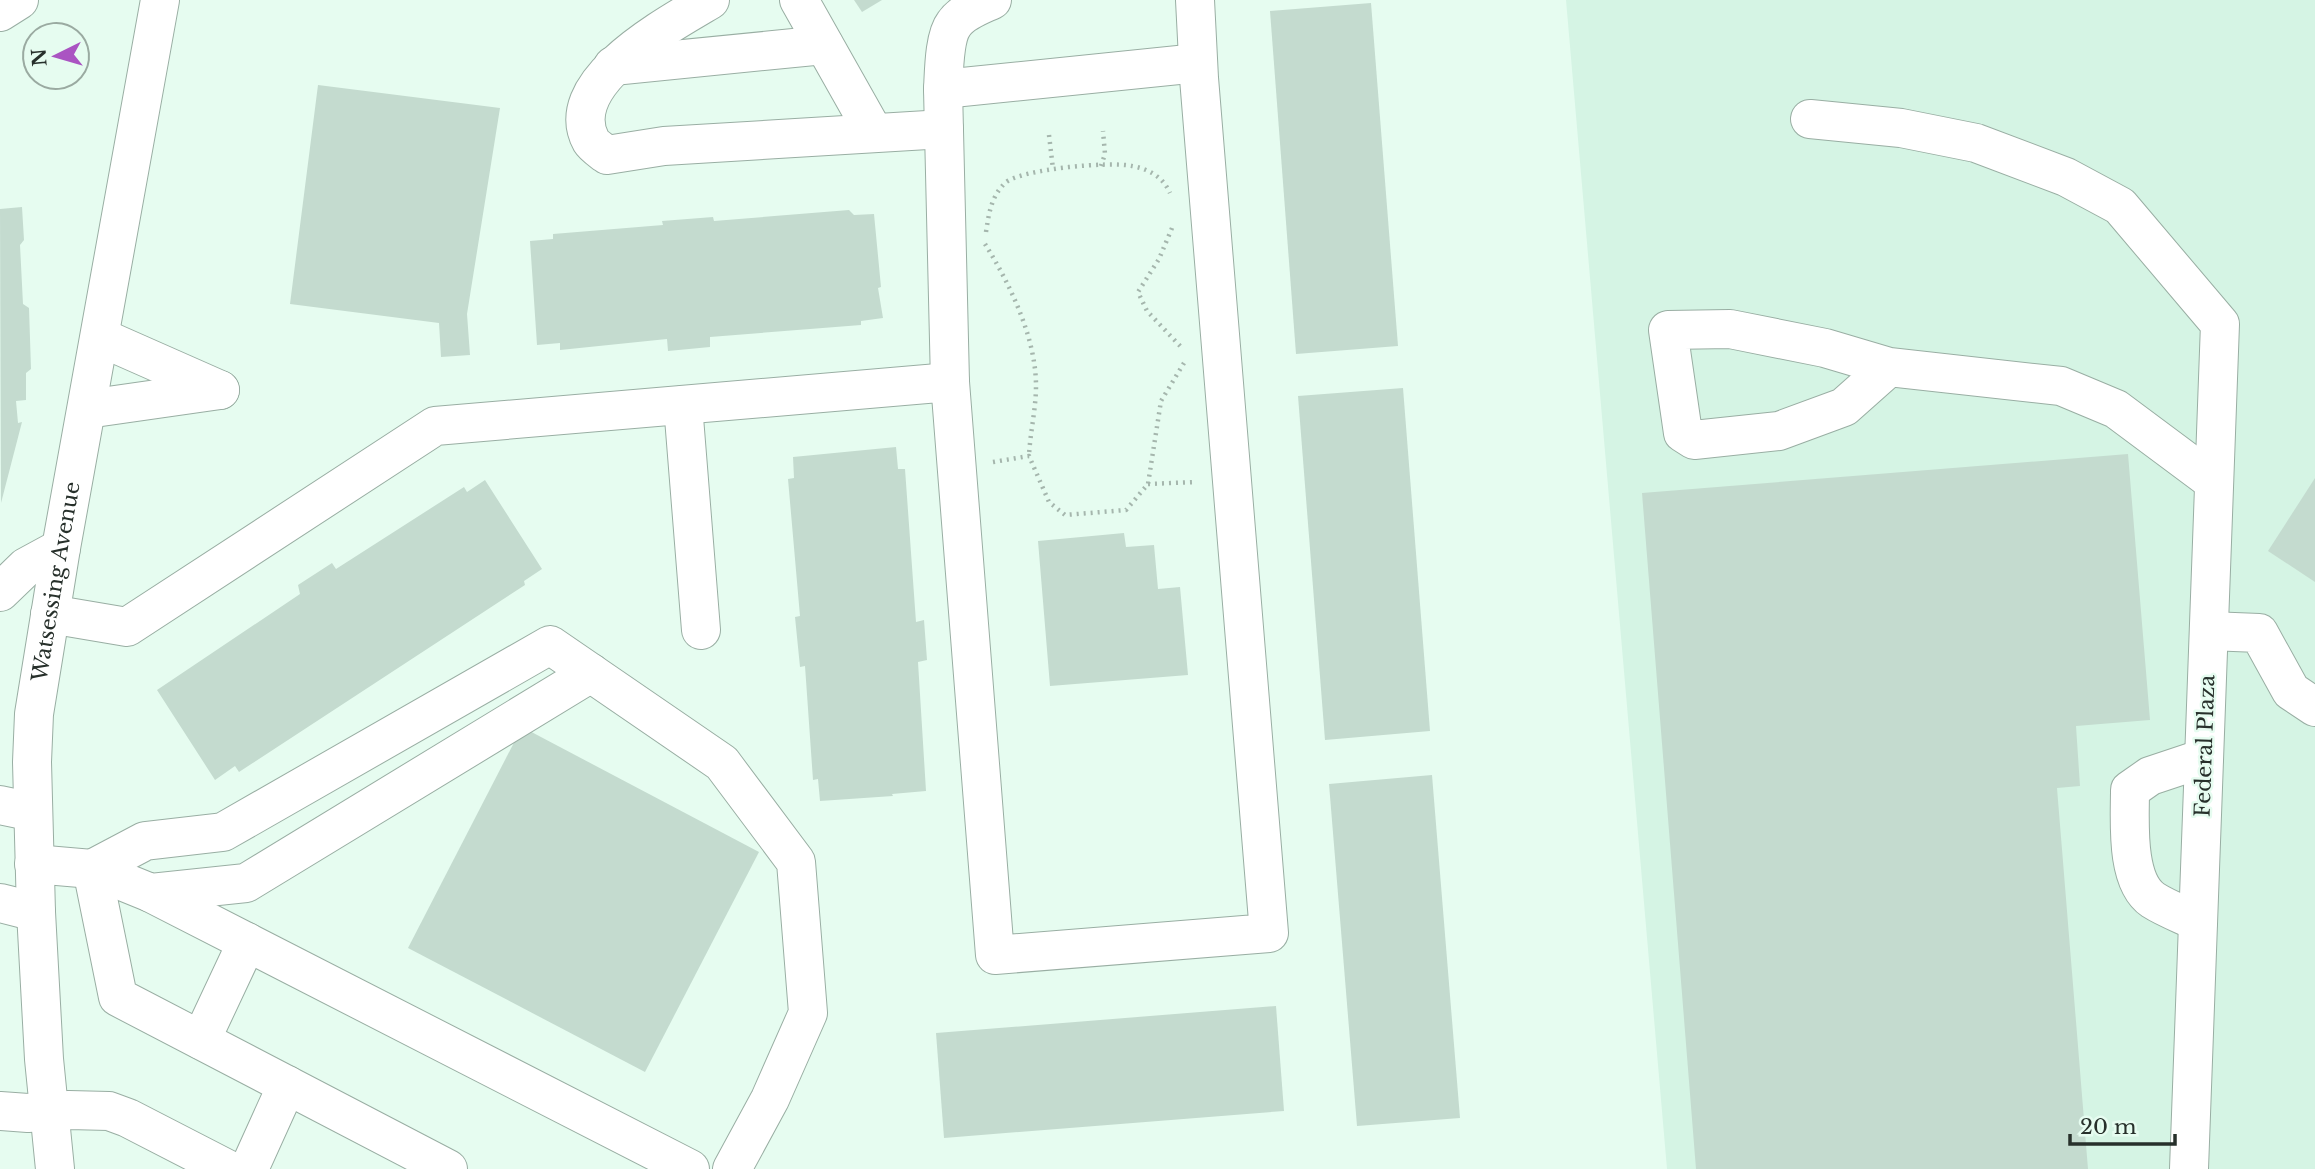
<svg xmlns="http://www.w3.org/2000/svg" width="2315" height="1169" viewBox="0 0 2315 1169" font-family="'Libre Baskerville',serif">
<rect width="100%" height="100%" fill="#e6fcf0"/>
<!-- built -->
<polygon fill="#d5f4e4" points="1566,0 2315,0 2315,1169 1667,1169"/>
<!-- building -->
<g fill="#c4dbcf">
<polygon points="854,0 882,0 862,12"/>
<polygon points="1371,3 1398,346 1296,354 1270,11"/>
<polygon points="318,85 500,108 467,314 470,355 441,357 439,323 290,304"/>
<polygon points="22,207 24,240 20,245 23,304 29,308 31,369 26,373 26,400 16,401 18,423 22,422 1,503 0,209"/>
<polygon points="849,210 854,215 874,214 881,287 878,288 883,318 861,321 861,325 710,337 710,347 668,351 667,339 560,350 560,343 537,345 530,241 553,239 553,234 663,225 662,221 713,217 714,221"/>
<polygon points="1403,388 1430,731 1325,740 1298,396"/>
<polygon points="896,447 898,469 905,469 916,622 924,620 927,660 918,662 926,791 892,794 893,796 820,801 818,779 813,780 805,666 800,667 795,617 800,616 788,479 794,478 793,457"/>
<polygon points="2128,454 2150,720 2076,726 2080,786 2057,788 2088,1169 1696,1169 1642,493"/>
<polygon points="2315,478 2315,582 2268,551"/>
<polygon points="485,480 542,569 524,581 525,585 239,772 235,766 215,780 157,690 300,594 298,585 332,563 336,569 464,487 467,492"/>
<polygon points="1124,533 1126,547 1154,545 1158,589 1180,587 1188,675 1050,686 1038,541"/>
<polygon points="522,727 759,852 645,1072 408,948"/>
<polygon points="1432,775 1460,1118 1357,1126 1329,784"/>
<polygon points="1276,1006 1284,1111 944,1138 936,1033"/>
</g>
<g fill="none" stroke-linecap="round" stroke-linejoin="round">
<defs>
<g id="minor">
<path d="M710 0C672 23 559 82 591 141 594 146 602 151 607 155L664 146 944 129"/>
<polyline points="799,0 874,133"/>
<polyline points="613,66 824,45"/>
<polyline points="943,89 1198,63"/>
<polyline points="1810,119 1901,128 1976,143 2066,177 2120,206 2220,324 2189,1169"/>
<polyline points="100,337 220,390"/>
<polyline points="1889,367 1844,407 1779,431 1694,440 1683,433 1668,330 1730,329 1825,348 1889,367 2061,386 2116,409 2214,482"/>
<path d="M950 382 943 89C944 72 944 37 954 24 962 12 979 6 992 0"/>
<polyline points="683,405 701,630"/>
<polyline points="87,409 220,390"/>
<polyline points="0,592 26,567 61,548"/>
<polyline points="50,614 127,627 435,426 950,382 995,955 1269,933 1199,78 1195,0"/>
<polyline points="2209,631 2259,633 2291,691 2315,707"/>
<polyline points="0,805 33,812"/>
<polyline points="34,864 92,869 151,893 246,883 591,673"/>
<polyline points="92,869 145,841 223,832 550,645 722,763 796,862 808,1013 770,1099 732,1169"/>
<polyline points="92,869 118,997 448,1169"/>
<polyline points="151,893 690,1169"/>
<polyline points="0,903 36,912"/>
<path d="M2198 922C2184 915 2167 909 2153 900 2125 881 2130 820 2130 790L2150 776 2204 758"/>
<polyline points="201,1040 247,942"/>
<polyline points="0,1111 28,1113 69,1110 109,1111 128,1118 227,1169"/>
<path id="s1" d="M55 1169 44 1059 36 912 32 762 34 714 61 548 160 0"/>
<polyline points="249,1169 287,1085"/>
</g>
<polyline id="major" points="0,12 19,0"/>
</defs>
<!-- minor casing -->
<use href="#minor" stroke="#99aea3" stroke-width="40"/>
<!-- major casing -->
<use href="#major" stroke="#99aea3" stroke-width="40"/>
<!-- path -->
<g stroke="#a5b6ad" stroke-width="4.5" stroke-dasharray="2 5" stroke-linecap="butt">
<polyline points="1049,135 1053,169"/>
<polyline points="1101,166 1105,154 1103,131"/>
<polyline points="1172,228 1159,259 1138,292 1147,311 1182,348"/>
<path d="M986 232C989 213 991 197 1005 183 1020 169 1111 161 1132 166 1149 169 1163 177 1170 193"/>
<path d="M985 244C1010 284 1036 338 1036 386 1036 409 1030 433 1029 456"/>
<polyline points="993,462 1029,456 1049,502 1065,515 1126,510 1148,484 1161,401 1184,363"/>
<polyline points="1148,484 1196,482"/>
</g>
<!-- minor -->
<use href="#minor" stroke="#fff" stroke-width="38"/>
<!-- major -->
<use href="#major" stroke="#fff" stroke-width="38"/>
</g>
<g text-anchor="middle" stroke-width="5" stroke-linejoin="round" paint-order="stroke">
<!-- street labels -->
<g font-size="21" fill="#27302b" stroke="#e6fcf0">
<text dy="7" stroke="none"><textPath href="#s1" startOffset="590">Watsessing Avenue</textPath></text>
<text transform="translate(2205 746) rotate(-88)" y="7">Federal Plaza</text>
</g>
</g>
<!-- north arrow -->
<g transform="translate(56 56) rotate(265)"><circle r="33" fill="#e6fcf0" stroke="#9aaaa1" stroke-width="2"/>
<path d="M0-5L12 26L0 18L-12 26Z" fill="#aa54c2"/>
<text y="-10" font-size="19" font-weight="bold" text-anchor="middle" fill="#27302b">N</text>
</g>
<!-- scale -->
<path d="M2070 1134v10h105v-10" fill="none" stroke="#27302b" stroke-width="3.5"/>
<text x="2080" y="1134" font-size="21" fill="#27302b" stroke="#e6fcf0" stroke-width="5" paint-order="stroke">20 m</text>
</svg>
